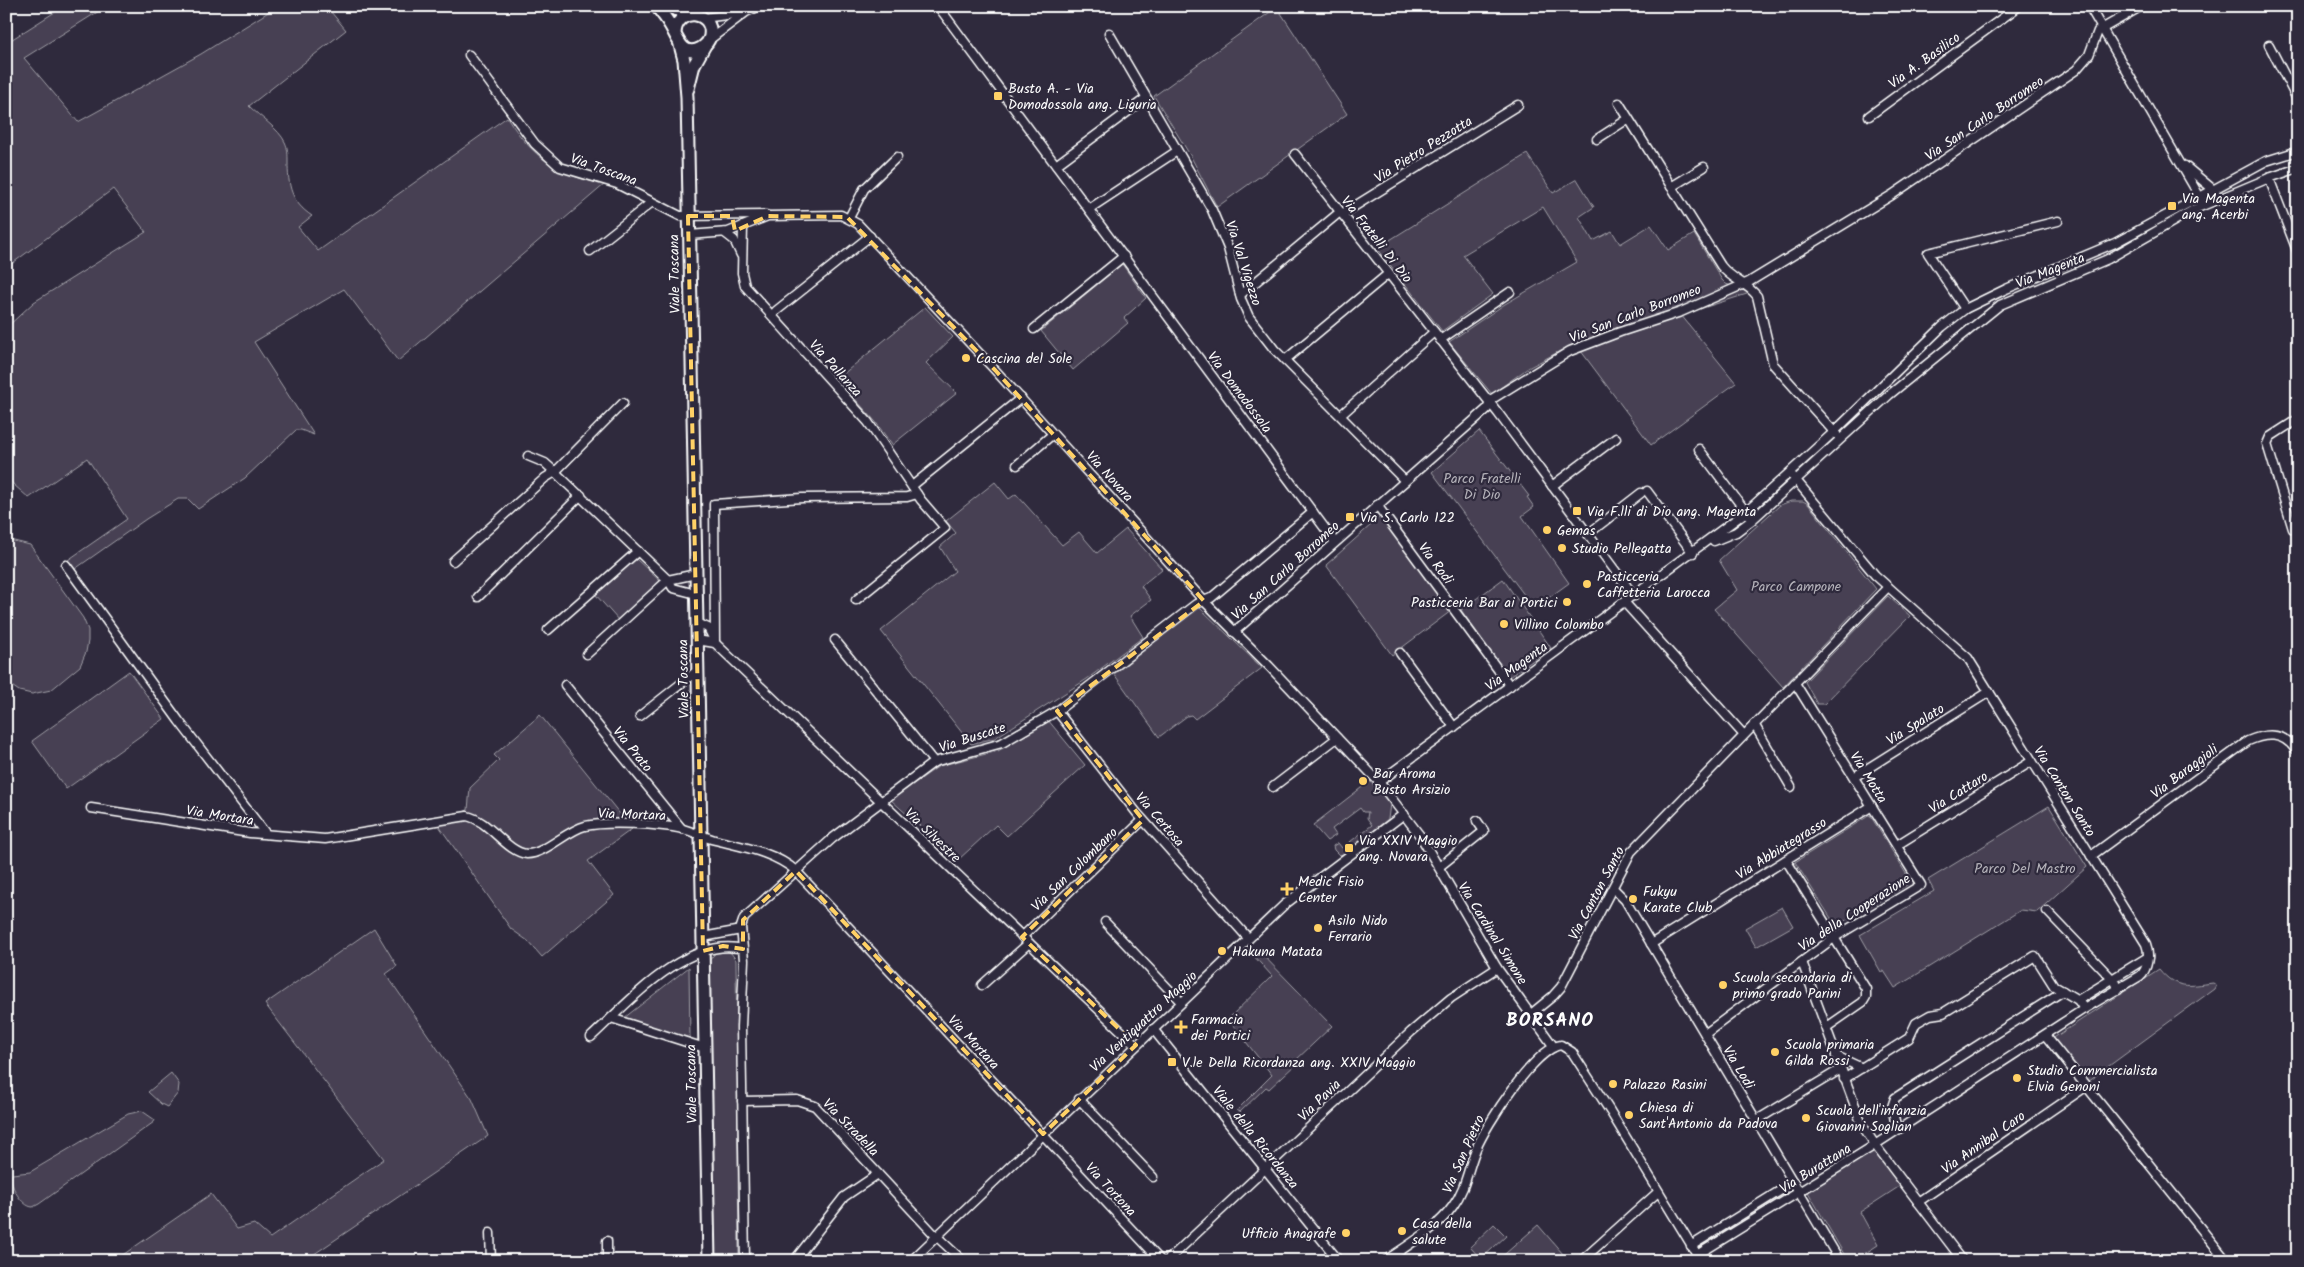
<svg xmlns="http://www.w3.org/2000/svg" width="2304" height="1267" viewBox="0 0 2304 1267" font-family="Kalam,sans-serif">
<rect width="100%" height="100%" fill="#2f2a3d"/>
<filter id="ink" filterUnits="userSpaceOnUse"><feTurbulence type="fractalNoise" baseFrequency=".02" numOctaves="2"/><feDisplacementMap in="SourceGraphic" scale="10" xChannelSelector="R" yChannelSelector="G"/><feConvolveMatrix kernelMatrix="1 2 1 2 8 2 1 2 1" color-interpolation-filters="sRGB"/></filter>
<g filter="url(#ink)">
<!-- green -->
<g fill="#464152" stroke="#a2a0a8">
<path d="M52 6H107L24 58 78 122 201 54 278 6H326L346 30 249 106C260 117 279 129 285 142 288 148 288 155 288 162 288 186 291 202 312 216L298 227 318 251 507 117C531 156 559 177 605 184L398 361 344 289 254 342 314 435 301 430H296L245 478 198 509 188 499H178L146 519 75 569 68 560 127 519 87 458 29 498 14 485 6 475V328L34 302 146 232 113 189 6 268V43L55 12Z"/>
<polygon points="1277,7 1347,114 1217,207 1190,155 1154,96"/>
<polygon points="1527,154 1553,193 1577,179 1594,207 1579,217 1593,241 1612,231 1620,244 1651,225 1668,250 1694,234 1722,280 1726,284 1750,293 1681,315 1736,383 1651,445 1575,343 1528,368 1492,394 1449,342 1505,304 1577,262 1543,207 1463,255 1493,294 1442,331 1377,248"/>
<polygon points="1122,264 1146,298 1124,318 1128,323 1073,370 1041,331"/>
<polygon points="925,307 953,337 926,363 957,393 892,445 875,421 837,379"/>
<polygon points="1479,431 1529,496 1527,497 1534,507 1522,516 1569,583 1547,599 1531,604 1432,472"/>
<polygon points="995,482 1009,499 1016,494 1062,545 1079,532 1097,553 1126,529 1162,569 1141,586 1151,600 1130,616 1143,637 1087,679 995,738 971,744 881,631 955,571 940,547 956,533 946,521"/>
<polygon points="1791,501 1803,501 1808,504 1876,589 1783,687 1714,609 1737,590 1719,560 1780,505"/>
<polygon points="1381,516 1451,611 1392,655 1326,565"/>
<polygon points="6,539 30,545 83,618 88,630 88,641 86,652 80,666 51,690 32,694 19,691 6,682"/>
<polygon points="636,559 660,581 659,586 619,621 595,594"/>
<polygon points="1503,579 1551,648 1509,677 1461,610"/>
<polygon points="1888,596 1910,616 1824,704 1817,704 1805,682"/>
<polygon points="1199,607 1262,668 1195,719 1191,715 1187,716 1159,737 1114,674"/>
<polygon points="129,671 164,719 66,789 32,741"/>
<polygon points="540,715 632,829 588,861 614,895 542,957 528,941 511,929 437,823 468,810 470,788 499,760 494,755"/>
<polygon points="1048,720 1085,765 1007,836 996,825 958,860 891,800 939,766 998,751"/>
<polygon points="1370,781 1390,804 1388,819 1344,854 1339,855 1334,850 1333,846 1338,843 1342,848 1372,825 1367,818 1368,812 1363,812 1360,808 1332,829 1336,835 1327,841 1313,825"/>
<polygon points="2049,806 2087,867 2037,912 2021,910 1895,988 1884,971 1881,972 1860,935 1934,891 1928,880"/>
<polygon points="1870,815 1908,877 1907,885 1836,926 1795,862"/>
<polygon points="1782,907 1793,926 1756,947 1745,928"/>
<polygon points="374,928 397,966 386,974 472,1099 488,1136 304,1261 114,1261 211,1194 237,1229 254,1224 270,1238 384,1159 265,1004"/>
<polygon points="1256,948 1332,1026 1295,1061 1297,1063 1269,1089 1266,1087 1240,1112 1237,1110 1272,1075 1228,1019 1272,976 1251,953"/>
<polygon points="725,951 731,953 736,960 739,1261 715,1261 709,961 716,952"/>
<polygon points="689,967 690,1039 624,1018"/>
<path d="M2159 969C2176 990 2189 986 2213 983L2216 985 2214 989 2087 1082 2052 1039Z"/>
<polygon points="171,1073 179,1084 178,1093 167,1107 161,1104 148,1092"/>
<path d="M142 1111 155 1120 154 1122 39 1204 33 1207C22 1207 8 1184 12 1174L30 1172 128 1114Z"/>
<polygon points="1871,1152 1875,1153 1900,1186 1860,1212 1878,1245 1853,1261 1848,1261 1808,1192"/>
<polygon points="1494,1224 1506,1236 1481,1259 1470,1247"/>
<polygon points="1538,1225 1569,1261 1497,1261"/>
</g>
<g fill="none" stroke-linecap="round" stroke-linejoin="round">
<defs>
<g id="street">
<polyline points="938,6 1335,542"/>
<polyline points="2089,6 2201,199"/>
<polyline points="703,18 742,13"/>
<polyline points="1109,33 1212,210 1228,248 1241,299 1249,317 1274,349 1405,481"/>
<polyline points="709,40 746,12 760,6"/>
<polyline points="2269,45 2298,101"/>
<polyline points="469,55 535,144 560,167 617,184 680,216 766,215"/>
<path d="M1619 103 1721 266C1731 279 1747 283 1757 296L1773 364 1836 434"/>
<polyline points="1869,116 2019,6"/>
<polyline points="1597,139 1628,119"/>
<polyline points="1295,154 1498,413 1634,596"/>
<polyline points="1056,165 1145,99"/>
<polyline points="2185,166 2215,191 2217,200"/>
<polyline points="2269,178 2298,253"/>
<polyline points="1671,187 1704,167"/>
<polyline points="1089,209 1177,151"/>
<polyline points="1342,214 1518,105"/>
<polyline points="849,218 864,189 897,157"/>
<polyline points="743,226 742,273 745,286 868,422 921,500 945,528 856,600"/>
<polyline points="725,233 734,240 741,255"/>
<polyline points="689,235 728,232 768,216 841,215 858,224 995,370 1204,601 1269,666 1379,782 1421,837 1497,968 1554,1047"/>
<polyline points="590,251 652,202"/>
<polyline points="1240,295 1340,212"/>
<polyline points="1965,309 1928,253 2058,221"/>
<polyline points="776,311 870,236"/>
<polyline points="1034,329 1124,256"/>
<polyline points="1440,340 1510,292"/>
<polyline points="1285,360 1388,274"/>
<polyline points="1341,415 1434,332"/>
<polyline points="1699,449 1749,516"/>
<polyline points="528,456 545,463 555,472 668,580 673,588 696,594"/>
<polyline points="1017,465 1053,434"/>
<polyline points="912,486 1021,398"/>
<polyline points="1552,486 1616,438"/>
<polyline points="1647,491 1693,553"/>
<polyline points="1377,505 1510,686"/>
<polyline points="2293,529 2267,444 2270,437 2298,419"/>
<polyline points="1588,534 1641,493"/>
<polyline points="1714,541 1736,532 1752,520 1889,395 2000,305 2108,259 2195,209 2269,178 2298,168"/>
<polyline points="453,561 545,478 555,472 623,403"/>
<polyline points="66,565 179,721 266,834"/>
<polyline points="668,580 696,574"/>
<polyline points="478,597 581,495"/>
<polyline points="1625,603 1743,734"/>
<polyline points="697,623 708,628 713,638"/>
<polyline points="548,630 638,551"/>
<polyline points="1234,632 1487,409 1492,399 1570,351 1620,332 1681,312 1749,282 1892,195 2076,70 2089,55 2098,31 2142,6"/>
<polyline points="697,640 715,643 1136,1045"/>
<polyline points="835,640 934,762"/>
<polyline points="715,643 714,504 802,498 907,497 917,494"/>
<polyline points="1400,653 1454,727"/>
<polyline points="587,654 668,580"/>
<polyline points="565,685 682,829"/>
<polyline points="1057,711 1137,813 1248,938"/>
<polyline points="640,716 697,671"/>
<polyline points="1754,724 1791,787"/>
<polyline points="1854,777 1989,692"/>
<polyline points="1379,782 1746,512 1834,432 1942,327 1965,309 2006,289 2115,243 2266,161 2298,151"/>
<polyline points="1273,787 1337,738"/>
<path d="M91 808 250 833 325 839 467 816C490 821 506 852 527 854 545 854 566 831 585 826 607 821 660 824 683 829 694 832 704 837 715 840 743 847 774 852 796 871L1161 1261"/>
<polyline points="1897,845 2032,761"/>
<path d="M2091 856 2248 741C2266 733 2283 732 2295 749L2298 748"/>
<polyline points="1786,860 1866,989 1866,997 1863,1002 1827,1027"/>
<polyline points="1439,867 1484,831 1477,821"/>
<polyline points="1613,888 1625,900 1840,1261"/>
<polyline points="2047,911 2116,983 2118,990"/>
<polyline points="1105,922 1181,1002"/>
<polyline points="703,937 741,930"/>
<polyline points="1022,937 1143,820"/>
<polyline points="1651,944 1872,806"/>
<polyline points="1802,962 1862,1125 1878,1149 1963,1261"/>
<polyline points="982,985 1029,943"/>
<polyline points="2078,1000 2148,957"/>
<polyline points="1531,1014 1553,996 1561,987 1631,852 1888,587"/>
<polyline points="611,1018 705,1048"/>
<polyline points="1153,1029 1339,1261"/>
<polyline points="1705,1034 1835,937 1921,885 1795,683"/>
<polyline points="2045,1035 2227,1261"/>
<path d="M591 1037C629 1002 686 936 743 949"/>
<polyline points="1836,1056 1862,1068"/>
<polyline points="1844,1079 1909,1038 1916,1023 1930,1015 1943,1013 2035,956 2054,986 2078,1000 2084,1009"/>
<polyline points="1079,1099 1153,1177"/>
<polyline points="742,1101 797,1100 815,1106 933,1233 963,1261"/>
<polyline points="1757,1120 1841,1069"/>
<polyline points="1897,1130 1892,1107 1895,1098 2063,991"/>
<polyline points="1918,1202 2087,1086"/>
<polyline points="490,1233 491,1261"/>
<polyline points="607,1241 607,1261"/>
<polyline points="1691,1246 1794,1182"/>
<path d="M1697 1255 1870 1148 2084 1009 2140 976C2148 969 2150 954 2146 944L1968 658 1875 575 1790 473"/>
<polyline points="745,1261 741,1027 744,960 741,927 744,918 833,838 934,762 1002,743 1057,711 1196,604 1211,598 1313,512"/>
<polyline points="794,1261 844,1197 878,1174"/>
<polyline points="911,1261 1284,905 1404,814"/>
<polyline points="1167,1261 1411,1032 1451,998 1497,968"/>
<path d="M1385 1261C1409 1244 1436 1230 1453 1206 1466 1188 1468 1168 1476 1149 1486 1125 1535 1048 1561 1045L1572 1052 1610 1111 1701 1261"/>
<polyline points="1581,1261 1658,1192"/>
</g>
<g id="secondary">
<path d="M656 6C661 12 666 18 670 25 677 36 682 59 701 48 706 45 709 41 710 36 714 10 676 6 675 34"/>
<polyline points="664,6 691,14"/>
<polyline points="680,45 684,60 687,97 709,1261"/>
<polyline points="688,89 694,65 705,45"/>
</g>
</defs>
<!-- street casing -->
<use href="#street" stroke="#fff" stroke-width="11"/>
<!-- secondary casing -->
<use href="#secondary" stroke="#fff" stroke-width="15"/>
<!-- street -->
<use href="#street" stroke="#2f2a3d" stroke-width="8"/>
<!-- secondary -->
<use href="#secondary" stroke="#2f2a3d" stroke-width="11"/>
</g>
</g>
<!-- marked area -->
<path fill="none" stroke="#ffd166" stroke-width="4" stroke-dasharray="10 6" stroke-linejoin="round" d="M688 216H732L735 231 768 216 847 217 995 370 1204 601 1057 711 1143 820 1022 937 1136 1045 1043 1134 796 871 743 920V949L723 946 703 951Z"/>
<!-- markers -->
<g fill="#ffd166" stroke="#2f2a3d" stroke-width="2">
<rect x="993" y="91" width="10" height="10" rx="2.5"/>
<rect x="2167" y="201" width="10" height="10" rx="2.5"/>
<circle cx="966" cy="358" r="5"/>
<rect x="1572" y="506" width="10" height="10" rx="2.5"/>
<rect x="1345" y="512" width="10" height="10" rx="2.5"/>
<circle cx="1547" cy="530" r="5"/>
<circle cx="1562" cy="548" r="5"/>
<circle cx="1587" cy="584" r="5"/>
<circle cx="1567" cy="602" r="5"/>
<circle cx="1504" cy="624" r="5"/>
<circle cx="1363" cy="781" r="5"/>
<rect x="1344" y="843" width="10" height="10" rx="2.5"/>
<path d="M1284.5 881.5h5v5h5v5h-5v5h-5v-5h-5v-5h5z"/>
<circle cx="1633" cy="899" r="5"/>
<circle cx="1318" cy="928" r="5"/>
<circle cx="1222" cy="951" r="5"/>
<circle cx="1723" cy="985" r="5"/>
<path d="M1178.5 1019.5h5v5h5v5h-5v5h-5v-5h-5v-5h5z"/>
<circle cx="1775" cy="1052" r="5"/>
<rect x="1167" y="1057" width="10" height="10" rx="2.5"/>
<circle cx="2017" cy="1078" r="5"/>
<circle cx="1613" cy="1084" r="5"/>
<circle cx="1629" cy="1115" r="5"/>
<circle cx="1806" cy="1118" r="5"/>
<circle cx="1402" cy="1231" r="5"/>
<circle cx="1346" cy="1233" r="5"/>
</g>
<g text-anchor="middle" stroke-width="4.5" stroke-linejoin="round" paint-order="stroke">
<!-- street labels -->
<g font-size="14" fill="#fff" stroke="#2f2a3d">
<text transform="translate(1924 60) rotate(-36)" y="5">Via A. Basilico</text>
<text transform="translate(1984 118) rotate(-34)" y="5">Via San Carlo Borromeo</text>
<text transform="translate(1423 149) rotate(-32)" y="5">Via Pietro Pezzotta</text>
<text transform="translate(604 169) rotate(20)" y="5">Via Toscana</text>
<text transform="translate(1377 239) rotate(52)" y="5">Via Fratelli Di Dio</text>
<text transform="translate(1244 263) rotate(72)" y="5">Via Val Vigezzo</text>
<text transform="translate(2050 270) rotate(-22)" y="5">Via Magenta</text>
<text transform="translate(674 274) rotate(-91)" y="5">Viale Toscana</text>
<text transform="translate(1635 313) rotate(-21)" y="5">Via San Carlo Borromeo</text>
<text transform="translate(836 368) rotate(48)" y="5">Via Pallanza</text>
<text transform="translate(1240 392) rotate(53)" y="5">Via Domodossola</text>
<text transform="translate(1110 476) rotate(48)" y="5">Via Novara</text>
<text transform="translate(1436 563) rotate(53)" y="5">Via Rodi</text>
<text transform="translate(1285 570) rotate(-42)" y="5">Via San Carlo Borromeo</text>
<text transform="translate(1516 666) rotate(-36)" y="5">Via Magenta</text>
<text transform="translate(683 679) rotate(-91)" y="5">Viale Toscana</text>
<text transform="translate(1915 724) rotate(-32)" y="5">Via Spalato</text>
<text transform="translate(972 737) rotate(-18)" y="5">Via Buscate</text>
<text transform="translate(633 749) rotate(51)" y="5">Via Prato</text>
<text transform="translate(2184 771) rotate(-37)" y="5">Via Baraggioli</text>
<text transform="translate(1869 777) rotate(58)" y="5">Via Motta</text>
<text transform="translate(2065 791) rotate(58)" y="5">Via Canton Santo</text>
<text transform="translate(1958 792) rotate(-32)" y="5">Via Cattaro</text>
<text transform="translate(632 814) rotate(2)" y="5">Via Mortara</text>
<text transform="translate(220 815) rotate(9)" y="5">Via Mortara</text>
<text transform="translate(1160 819) rotate(49)" y="5">Via Certosa</text>
<text transform="translate(933 835) rotate(44)" y="5">Via Silvestre</text>
<text transform="translate(1781 848) rotate(-32)" y="5">Via Abbiategrasso</text>
<text transform="translate(1074 869) rotate(-44)" y="5">Via San Colombano</text>
<text transform="translate(1596 893) rotate(-62)" y="5">Via Canton Santo</text>
<text transform="translate(1854 912) rotate(-33)" y="5">Via della Cooperazione</text>
<text transform="translate(1493 933) rotate(58)" y="5">Via Cardinal Simone</text>
<text transform="translate(1143 1021) rotate(-43)" y="5">Via Ventiquattro Maggio</text>
<text transform="translate(974 1042) rotate(47)" y="5">Via Mortara</text>
<text transform="translate(1739 1067) rotate(59)" y="5">Via Lodi</text>
<text transform="translate(691 1084) rotate(-91)" y="5">Viale Toscana</text>
<text transform="translate(1319 1100) rotate(-44)" y="5">Via Pavia</text>
<text transform="translate(851 1127) rotate(46)" y="5">Via Stradella</text>
<text transform="translate(1256 1137) rotate(51)" y="5">Viale della Ricordanza</text>
<text transform="translate(1983 1142) rotate(-35)" y="5">Via Annibal Caro</text>
<text transform="translate(1463 1154) rotate(-66)" y="5">Via San Pietro</text>
<text transform="translate(1815 1168) rotate(-32)" y="5">Via Burattana</text>
<text transform="translate(1111 1189) rotate(47)" y="5">Via Tortona</text>
</g>
<!-- poi labels -->
<g font-size="14" fill="#fff" stroke="#2f2a3d" text-anchor="start">
<text x="1008" y="93">Busto A. - Via<tspan x="1008" dy="16">Domodossola ang. Liguria</tspan></text>
<text x="2182" y="203">Via Magenta<tspan x="2182" dy="16">ang. Acerbi</tspan></text>
<text x="976" y="363">Cascina del Sole</text>
<text x="1587" y="516">Via F.lli di Dio ang. Magenta</text>
<text x="1360" y="522">Via S. Carlo 122</text>
<text x="1557" y="535">Gemas</text>
<text x="1572" y="553">Studio Pellegatta</text>
<text x="1597" y="581">Pasticceria<tspan x="1597" dy="16">Caffetteria Larocca</tspan></text>
<text x="1557" y="607" text-anchor="end">Pasticceria Bar ai Portici</text>
<text x="1514" y="629">Villino Colombo</text>
<text x="1373" y="778">Bar Aroma<tspan x="1373" dy="16">Busto Arsizio</tspan></text>
<text x="1359" y="845">Via XXIV Maggio<tspan x="1359" dy="16">ang. Novara</tspan></text>
<text x="1298" y="886">Medic Fisio<tspan x="1298" dy="16">Center</tspan></text>
<text x="1643" y="896">Fukyu<tspan x="1643" dy="16">Karate Club</tspan></text>
<text x="1328" y="925">Asilo Nido<tspan x="1328" dy="16">Ferrario</tspan></text>
<text x="1232" y="956">Hakuna Matata</text>
<text x="1733" y="982">Scuola secondaria di<tspan x="1733" dy="16">primo grado Parini</tspan></text>
<text x="1191" y="1024">Farmacia<tspan x="1191" dy="16">dei Portici</tspan></text>
<text x="1785" y="1049">Scuola primaria<tspan x="1785" dy="16">Gilda Rossi</tspan></text>
<text x="1182" y="1067">V.le Della Ricordanza ang. XXIV Maggio</text>
<text x="2027" y="1075">Studio Commercialista<tspan x="2027" dy="16">Elvia Genoni</tspan></text>
<text x="1623" y="1089">Palazzo Rasini</text>
<text x="1639" y="1112">Chiesa di<tspan x="1639" dy="16">Sant'Antonio da Padova</tspan></text>
<text x="1816" y="1115">Scuola dell'infanzia<tspan x="1816" dy="16">Giovanni Soglian</tspan></text>
<text x="1412" y="1228">Casa della<tspan x="1412" dy="16">salute</tspan></text>
<text x="1336" y="1238" text-anchor="end">Ufficio Anagrafe</text>
</g>
<!-- park labels -->
<g font-size="14" fill="#b5b3ba" stroke="#2f2a3d">
<text x="1482" y="483">Parco Fratelli<tspan x="1482" dy="16">Di Dio</tspan></text>
<text x="1796" y="591">Parco Campone</text>
<text x="2025" y="873">Parco Del Mastro</text>
</g>
<!-- district labels -->
<g font-size="19" font-weight="bold" letter-spacing="1" fill="#fff" stroke="#2f2a3d">
<text x="1550" y="1026">BORSANO</text>
</g>
</g>
<!-- margin -->
<rect width="2304" height="1267" fill="none" stroke="#2f2a3d" stroke-width="25"/>
<rect x="12" y="12" width="2279" height="1242" fill="none" stroke="#fff" stroke-width="2" filter="url(#ink)"/>
</svg>
